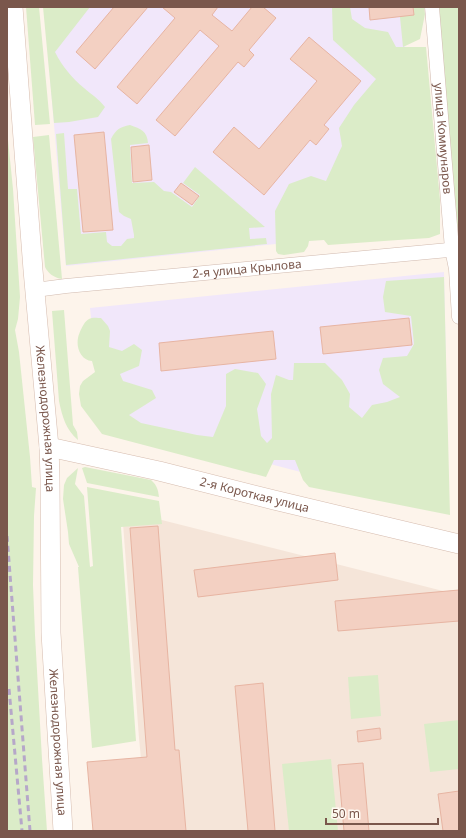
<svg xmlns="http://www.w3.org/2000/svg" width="466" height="838" viewBox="0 0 466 838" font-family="'Noto Sans',sans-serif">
<rect width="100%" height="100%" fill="#fdf4eb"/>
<!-- residential -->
<polygon fill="#f5e5d9" points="122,510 459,595 459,831 148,831 139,738"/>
<!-- education -->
<g fill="#f1e7fa">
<polygon points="44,7 402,7 420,229 66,266"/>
<polygon points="444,272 449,511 102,420 90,308"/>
</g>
<!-- green -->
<g fill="#dbecc8">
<polygon points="26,7 39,7 50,124 35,125"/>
<path d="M43 7H90L55 52C62 66 72 78 84 88 92 95 98 98 105 107L98 117 69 122 54 123Z"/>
<polygon points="332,7 350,7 352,19 365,28 388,32 396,47 403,47 399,7 424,7 425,14 420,39 403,47 426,47 440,200 440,234 429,238 398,240 328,245 324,240 309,241 308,246 304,252 284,255 278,254 276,251 275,211 289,184 311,176 326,181 342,146 339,128 354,105 376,79 333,40"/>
<polygon points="437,7 459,7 459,234 456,230"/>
<path d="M130 125C141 129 147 131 148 143L130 145 132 183 154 182 164 191 171 192 192 207 200 195 183 183 195 167 265 227 249 228 250 239 266 238 267 244 66 265 56 134 64 133 68 189H77L81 234 106 232 107 242 112 246H121L127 239 134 238V235L131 219 124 216 119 212 111 139C116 129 120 127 130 125Z"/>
<polygon points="7,130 13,189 20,297 18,319 15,330 19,352 30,457 32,487 36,488 34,516 33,585 35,635 42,759 47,831 7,831"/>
<path d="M49 135 62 279C54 278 48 273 45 267L33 137Z"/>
<path d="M444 277 450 515 309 487 303 480 295 460H274L266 477 102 434 81 406 79 394 80 386 83 381 95 372 92 361C81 360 76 348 78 338 79 333 82 327 84 324 85 322 87 320 89 319 92 317 98 318 101 318L108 326 110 331 109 347 122 351 134 344 142 350 139 366 120 374 123 381 152 390 156 398 145 405 129 415 141 423 197 435 213 437 226 406V374L235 369 258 373 266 384 257 409 261 436 267 443 272 438 271 394 276 375 289 380H293L294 363H325L342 380 350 394 349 407 362 418 372 405 387 402 400 397 383 384 379 370 383 358 407 356 414 344 411 316 385 312 383 297 386 281Z"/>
<path d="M64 310 73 425 77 432 78 440C66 430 62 416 59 401L52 311Z"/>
<path d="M85 467 151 480C157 485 158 490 159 497L87 483 82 468Z"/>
<polygon points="78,468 75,484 84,496 90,567 93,566 87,487 159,501 162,524 121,527 136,741 92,748 78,567 79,567 69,544 68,532 63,499 64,485 67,478"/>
<polygon points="378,675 381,716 351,719 348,677"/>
<polygon points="459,720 459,769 430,772 424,724"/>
<polygon points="331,759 338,831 289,831 282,764"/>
</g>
<!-- building -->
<g fill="#f3d0c2" stroke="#e7b4a2">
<polygon points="114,7 148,7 95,69 76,52"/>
<polygon points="162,7 218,7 212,15 232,31 252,7 263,7 276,18 249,50 254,55 244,67 238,62 175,136 156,120 219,46 200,30 137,104 117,87 175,18"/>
<polygon points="369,7 413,7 414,15 370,20"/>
<polygon points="309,37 361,81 324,125 329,129 316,145 310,140 264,195 213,152 234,127 259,149 317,81 290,59"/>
<polygon points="104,132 113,230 83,232 74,135"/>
<polygon points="149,145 152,180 133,182 131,147"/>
<polygon points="181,183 199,196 192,205 174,192"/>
<polygon points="409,318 412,345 323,354 320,327"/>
<polygon points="273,331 276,359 161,371 159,343"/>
<polygon points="158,526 175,750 179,750 186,831 93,831 87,762 147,757 130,528"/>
<polygon points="335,553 338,580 198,597 194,570"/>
<polygon points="459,590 459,621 338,631 335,601"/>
<polygon points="263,683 275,831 248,831 235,686"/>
<polygon points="380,728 381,739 358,742 357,731"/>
<polygon points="363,763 369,831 344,831 338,765"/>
<polygon points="459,791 459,831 443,831 438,794"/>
</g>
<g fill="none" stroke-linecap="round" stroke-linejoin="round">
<defs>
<g id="street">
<path id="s1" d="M432 7 452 249 456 269 459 317"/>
<path id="s2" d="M35 290 66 286 459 249"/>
</g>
<g id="secondary">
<path id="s3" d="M13 7 33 270 49 447 50 478 51 633 63 831"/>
<path id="s4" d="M49 447 159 471 274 500 459 544"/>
</g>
</defs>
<!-- street casing -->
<use href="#street" stroke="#d1baaf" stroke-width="15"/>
<!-- secondary casing -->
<use href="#secondary" stroke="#d6bcaf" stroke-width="20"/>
<!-- street -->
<use href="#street" stroke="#fff" stroke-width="14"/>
<!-- secondary -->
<use href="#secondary" stroke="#fff" stroke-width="19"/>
<!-- rail -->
<g stroke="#b6a7c9" stroke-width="3" stroke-dasharray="6 4" stroke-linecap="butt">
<polyline points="7,536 30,831"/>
<polyline points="9,689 22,831"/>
</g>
</g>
<g text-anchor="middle" stroke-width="3" stroke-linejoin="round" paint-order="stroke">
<!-- street labels -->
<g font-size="12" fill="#7a574c" stroke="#fff9f2">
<text dy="4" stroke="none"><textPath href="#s1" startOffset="132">улица Коммунаров</textPath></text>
<text dy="4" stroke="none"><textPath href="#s2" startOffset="213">2-я улица Крылова</textPath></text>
<text dy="4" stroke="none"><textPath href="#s3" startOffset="413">Железнодорожная улица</textPath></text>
<text dy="4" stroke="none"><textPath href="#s4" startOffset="211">2-я Короткая улица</textPath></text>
<text dy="4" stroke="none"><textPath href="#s3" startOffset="737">Железнодорожная улица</textPath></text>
</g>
</g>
<!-- border -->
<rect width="466" height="838" fill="none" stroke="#7a574c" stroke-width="16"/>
<!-- scale -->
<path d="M326 818v6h112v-6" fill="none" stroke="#7a574c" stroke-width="2"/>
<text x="332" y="818" font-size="12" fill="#7a574c" stroke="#fff9f2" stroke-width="3" paint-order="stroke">50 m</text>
</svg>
